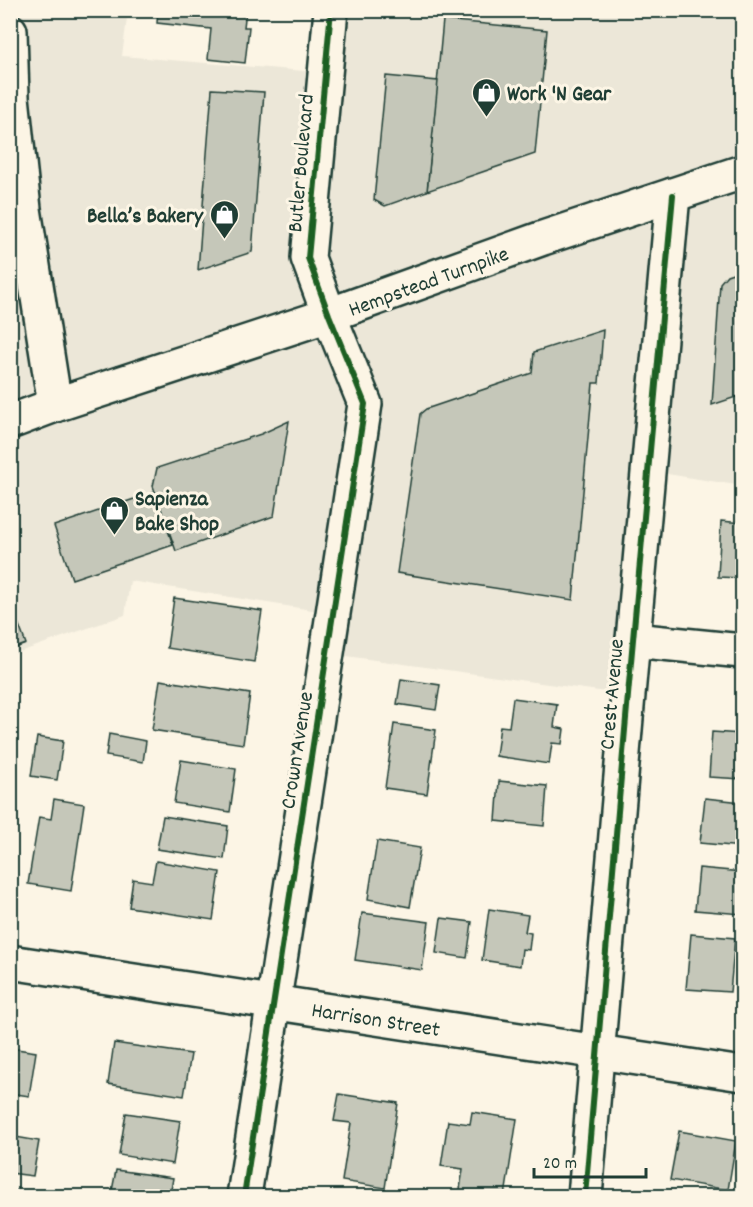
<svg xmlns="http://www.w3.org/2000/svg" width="753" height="1207" viewBox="0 0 753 1207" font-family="Dekko,sans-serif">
<rect width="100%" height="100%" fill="#fcf5e5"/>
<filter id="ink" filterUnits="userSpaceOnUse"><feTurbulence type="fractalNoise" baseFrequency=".0167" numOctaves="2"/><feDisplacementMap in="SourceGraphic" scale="12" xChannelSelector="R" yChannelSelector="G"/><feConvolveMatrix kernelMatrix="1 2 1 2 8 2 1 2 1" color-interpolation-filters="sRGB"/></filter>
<g filter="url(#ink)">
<!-- built -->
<polygon fill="#ece7d8" points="537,10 742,11 742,486 655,472 628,695 332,654 337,614 130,581 125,615 11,655 10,11 128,11 122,56 316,72 322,11"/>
<!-- building -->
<g fill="#c5c7b9" stroke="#1f3d34" stroke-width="1.5">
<polygon points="158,10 246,10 244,27 249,27 245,63 208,59 211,29 157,23"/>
<polygon points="443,20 547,30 535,154 427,191"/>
<polygon points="386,76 438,81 427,191 385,206 374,200"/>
<polygon points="212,89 264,92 252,252 198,270"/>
<polygon points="742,270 742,395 712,405 720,283 727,275"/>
<polygon points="603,330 599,383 593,383 573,600 397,573 420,414 426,409 532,373 534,352"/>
<polygon points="289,421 274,516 176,551 153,486 157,468 261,434"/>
<polygon points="155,492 173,545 72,579 54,526"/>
<polygon points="721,521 742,523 742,578 718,577"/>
<polygon points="174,598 262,611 254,662 167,648"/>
<polygon points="10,601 26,644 10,650"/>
<polygon points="401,679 440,685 436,710 397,704"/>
<polygon points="160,680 250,694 243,744 152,730"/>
<polygon points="513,698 557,704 554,727 564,729 562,744 552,743 549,764 496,756 500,726 509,727"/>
<polygon points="394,724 436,730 427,794 385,788"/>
<polygon points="712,732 742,734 742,779 709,777"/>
<polygon points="109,734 146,741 143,762 106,756"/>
<polygon points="37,737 63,741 57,780 31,776"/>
<polygon points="181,760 236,769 230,812 174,803"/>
<polygon points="499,781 547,786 544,826 496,821"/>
<polygon points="705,798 742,802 742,847 700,843"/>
<polygon points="54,799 84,804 71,891 28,884 39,817 51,819"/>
<polygon points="163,816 228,826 224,859 157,849"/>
<polygon points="10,818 15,818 10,847"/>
<polygon points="377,841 420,848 410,907 368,899"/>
<polygon points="156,861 220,872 213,920 129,907 133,879 152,882"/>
<polygon points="699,868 742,872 742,914 695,910"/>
<polygon points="489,909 528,915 525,932 531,933 529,950 522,949 520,966 482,960"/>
<polygon points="362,913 429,922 422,970 355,960"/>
<polygon points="441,918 472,922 467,958 436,953"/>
<polygon points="691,934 735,938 730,992 686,989"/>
<polygon points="114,1043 191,1054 184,1096 108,1084"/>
<polygon points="10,1048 36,1052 29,1096 10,1093"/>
<polygon points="339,1094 398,1103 385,1188 342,1181 351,1123 334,1121"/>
<polygon points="472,1112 517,1119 505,1196 459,1196 463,1169 441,1166 448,1121 470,1124"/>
<polygon points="126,1113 180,1121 173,1164 119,1155"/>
<polygon points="679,1131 736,1141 728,1190 670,1180"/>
<polygon points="10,1136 39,1141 33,1176 10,1173"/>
<polygon points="116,1170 173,1178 170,1196 111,1196"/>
<polygon points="10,1190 29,1192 28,1196 10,1196"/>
<polygon points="34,1193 61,1196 34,1196"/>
</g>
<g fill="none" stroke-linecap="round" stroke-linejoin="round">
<defs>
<g id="minor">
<polyline points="10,31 12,97 24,209 55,405"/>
<polyline points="633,640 742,651"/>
<polyline points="10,962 742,1074"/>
<polyline points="244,1196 365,404 329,315 308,258 331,10"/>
<polyline points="585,1196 628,695 673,195"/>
</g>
<polyline id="primary" points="10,422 55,405 329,315 543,238 742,172"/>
</defs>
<!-- minor casing -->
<use href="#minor" stroke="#1f3d34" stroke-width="38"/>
<!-- primary casing -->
<use href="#primary" stroke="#1f3d34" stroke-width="38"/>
<!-- minor -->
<use href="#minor" stroke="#fcf5e5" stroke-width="33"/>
<!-- primary -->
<use href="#primary" stroke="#fcf5e5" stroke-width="33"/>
<defs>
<g id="cycleway">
<polyline points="244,1196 365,404 329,315 308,258 331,10"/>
<polyline points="585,1196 628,695 673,195"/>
</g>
</defs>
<!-- cycleway casing -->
<use href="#cycleway" stroke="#fcf5e5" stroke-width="10"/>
<!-- cycleway -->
<use href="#cycleway" stroke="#1b5e20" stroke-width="6"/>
</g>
</g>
<!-- icons -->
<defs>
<symbol id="shop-pin" viewBox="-11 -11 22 30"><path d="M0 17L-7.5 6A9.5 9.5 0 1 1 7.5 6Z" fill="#1f3d34" stroke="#fcf5e5"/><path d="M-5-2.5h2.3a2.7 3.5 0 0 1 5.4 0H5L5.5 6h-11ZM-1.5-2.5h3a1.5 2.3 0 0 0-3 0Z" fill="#fff"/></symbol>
</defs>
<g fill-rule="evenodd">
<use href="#shop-pin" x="470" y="76" width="33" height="45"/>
<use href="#shop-pin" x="208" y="198" width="33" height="45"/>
<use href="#shop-pin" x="98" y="494" width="33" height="45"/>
</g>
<g text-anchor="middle" stroke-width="6" stroke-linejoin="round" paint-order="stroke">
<!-- poi labels -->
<g font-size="22" font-weight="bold" fill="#1f3d34" stroke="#fcf5e5" text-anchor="start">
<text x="507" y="100">Work 'N Gear</text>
<text x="203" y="222" text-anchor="end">Bella’s Bakery</text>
<text x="135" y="505">Sapienza<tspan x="135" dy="25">Bake Shop</tspan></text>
</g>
<!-- street labels -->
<g font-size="22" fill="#1f3d34" stroke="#fcf5e5">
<text transform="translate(299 163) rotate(-85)" y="8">Butler Boulevard</text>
<text transform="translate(428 280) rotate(-20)" y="8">Hempstead Turnpike</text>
<text transform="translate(610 694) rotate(-85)" y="8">Crest Avenue</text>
<text transform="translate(295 750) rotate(-81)" y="8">Crown Avenue</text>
<text transform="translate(376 1018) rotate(9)" y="8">Harrison Street</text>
</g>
</g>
<!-- margin -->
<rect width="753" height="1207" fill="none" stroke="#fcf5e5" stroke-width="36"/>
<rect x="18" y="18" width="717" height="1171" fill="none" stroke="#1f3d34" stroke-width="2" filter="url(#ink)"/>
<!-- scale -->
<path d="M534 1168v9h112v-9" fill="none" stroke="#1f3d34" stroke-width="3"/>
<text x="543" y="1168" font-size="18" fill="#1f3d34" stroke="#fcf5e5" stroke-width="4.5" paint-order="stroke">20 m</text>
</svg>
